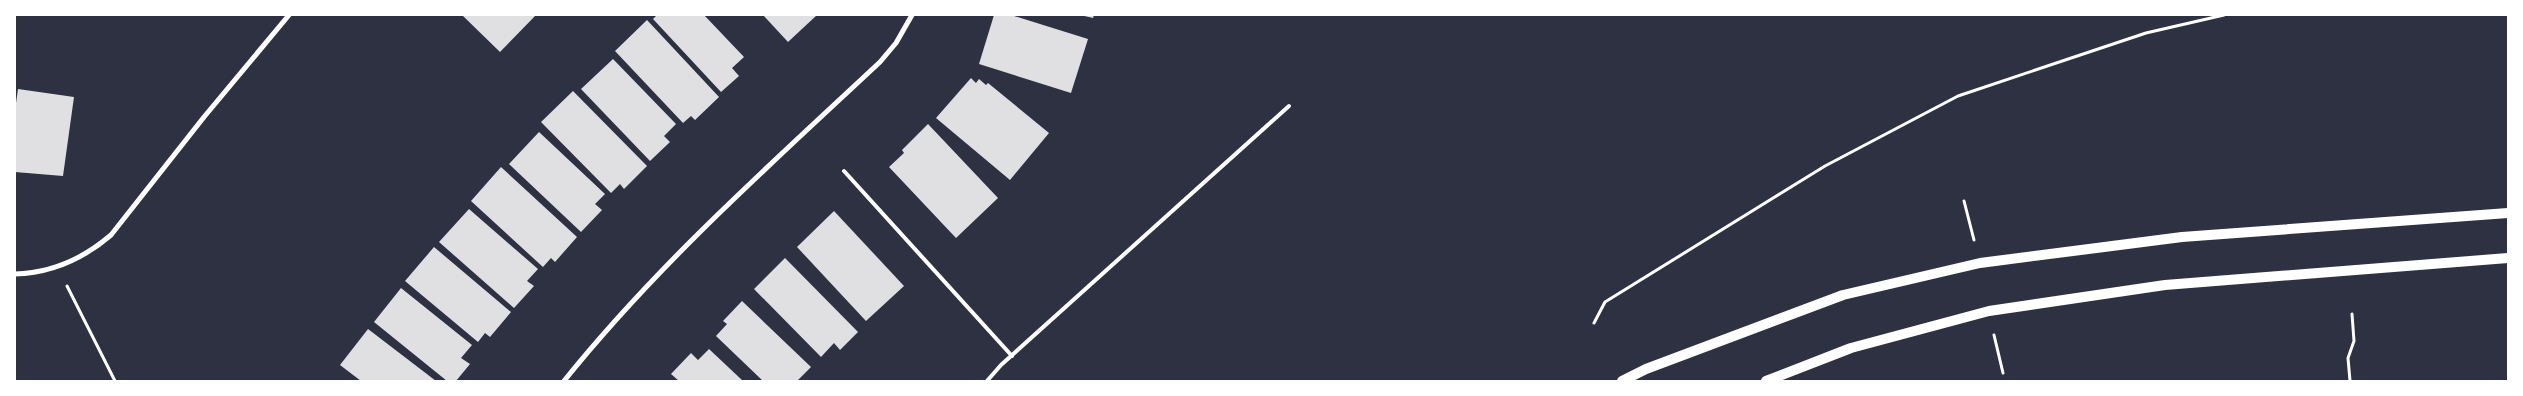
<svg xmlns="http://www.w3.org/2000/svg" width="2523" height="396" viewBox="0 0 2523 396" font-family="'Noto Serif',serif">
<rect width="100%" height="100%" fill="#2d3142"/>
<!-- building -->
<g fill="#e0e0e3">
<polygon points="462,15 536,15 500,52"/>
<polygon points="657,15 704,15 744,57 732,68 739,76 721,92 653,19"/>
<polygon points="763,15 817,15 788,42"/>
<polygon points="994,15 1011,15 1088,39 1071,93 979,64"/>
<polygon points="1080,15 1094,15 1093,18"/>
<polygon points="647,20 719,97 695,120 691,116 683,123 615,51"/>
<polygon points="613,59 676,124 664,136 670,142 650,161 581,89"/>
<polygon points="971,78 976,83 979,79 986,85 988,83 1049,133 1010,180 936,118"/>
<polygon points="18,89 74,97 63,176 15,172 15,110"/>
<polygon points="573,91 647,166 624,189 620,184 611,193 541,122"/>
<polygon points="928,124 998,198 956,238 889,167 904,153 902,150"/>
<polygon points="539,132 605,194 595,204 602,210 581,232 509,164"/>
<polygon points="501,167 577,237 555,262 551,258 543,267 471,201"/>
<polygon points="469,209 538,269 527,281 534,286 514,308 439,242"/>
<polygon points="834,211 904,286 866,321 797,247"/>
<polygon points="434,247 511,312 490,337 485,333 478,342 405,281"/>
<polygon points="785,258 858,332 840,350 834,343 821,357 754,289"/>
<polygon points="401,288 472,345 461,358 470,364 456,381 447,381 374,322"/>
<polygon points="742,301 811,367 797,381 763,381 716,336 727,324 723,321"/>
<polygon points="368,329 436,381 361,381 340,365"/>
<polygon points="709,349 743,381 679,381 671,374 691,353 698,360"/>
</g>
<g fill="none" stroke-linecap="round" stroke-linejoin="round">
<!-- path -->
<g stroke="#fff" stroke-width="3">
<polyline points="1964,201 1974,240"/>
<polyline points="67,286 115,381"/>
<polyline points="1594,323 1605,302 1825,166 1958,96 2146,33 2224,15"/>
<polyline points="1994,335 2003,373"/>
<polyline points="2350,381 2348,358 2354,341 2352,314"/>
</g>
<!-- service -->
<g stroke="#fff" stroke-width="4">
<polyline points="844,171 1012,356"/>
<polyline points="987,381 1001,365 1289,106"/>
</g>
<!-- minor -->
<g stroke="#fff" stroke-width="5">
<path d="M15 274C52 273 83 259 111 235L204 117 289 15"/>
<path d="M564 381C658 264 771 164 880 62L896 43 912 15"/>
</g>
<!-- secondary -->
<g stroke="#fff" stroke-width="10">
<polyline points="1622,381 1646,369 1843,295 1980,263 2182,237 2508,213"/>
<polyline points="1766,381 1851,348 1989,311 2165,285 2508,258"/>
</g>
</g>
<!-- border -->
<rect width="2523" height="396" fill="none" stroke="#ffffff" stroke-width="32"/>
</svg>
